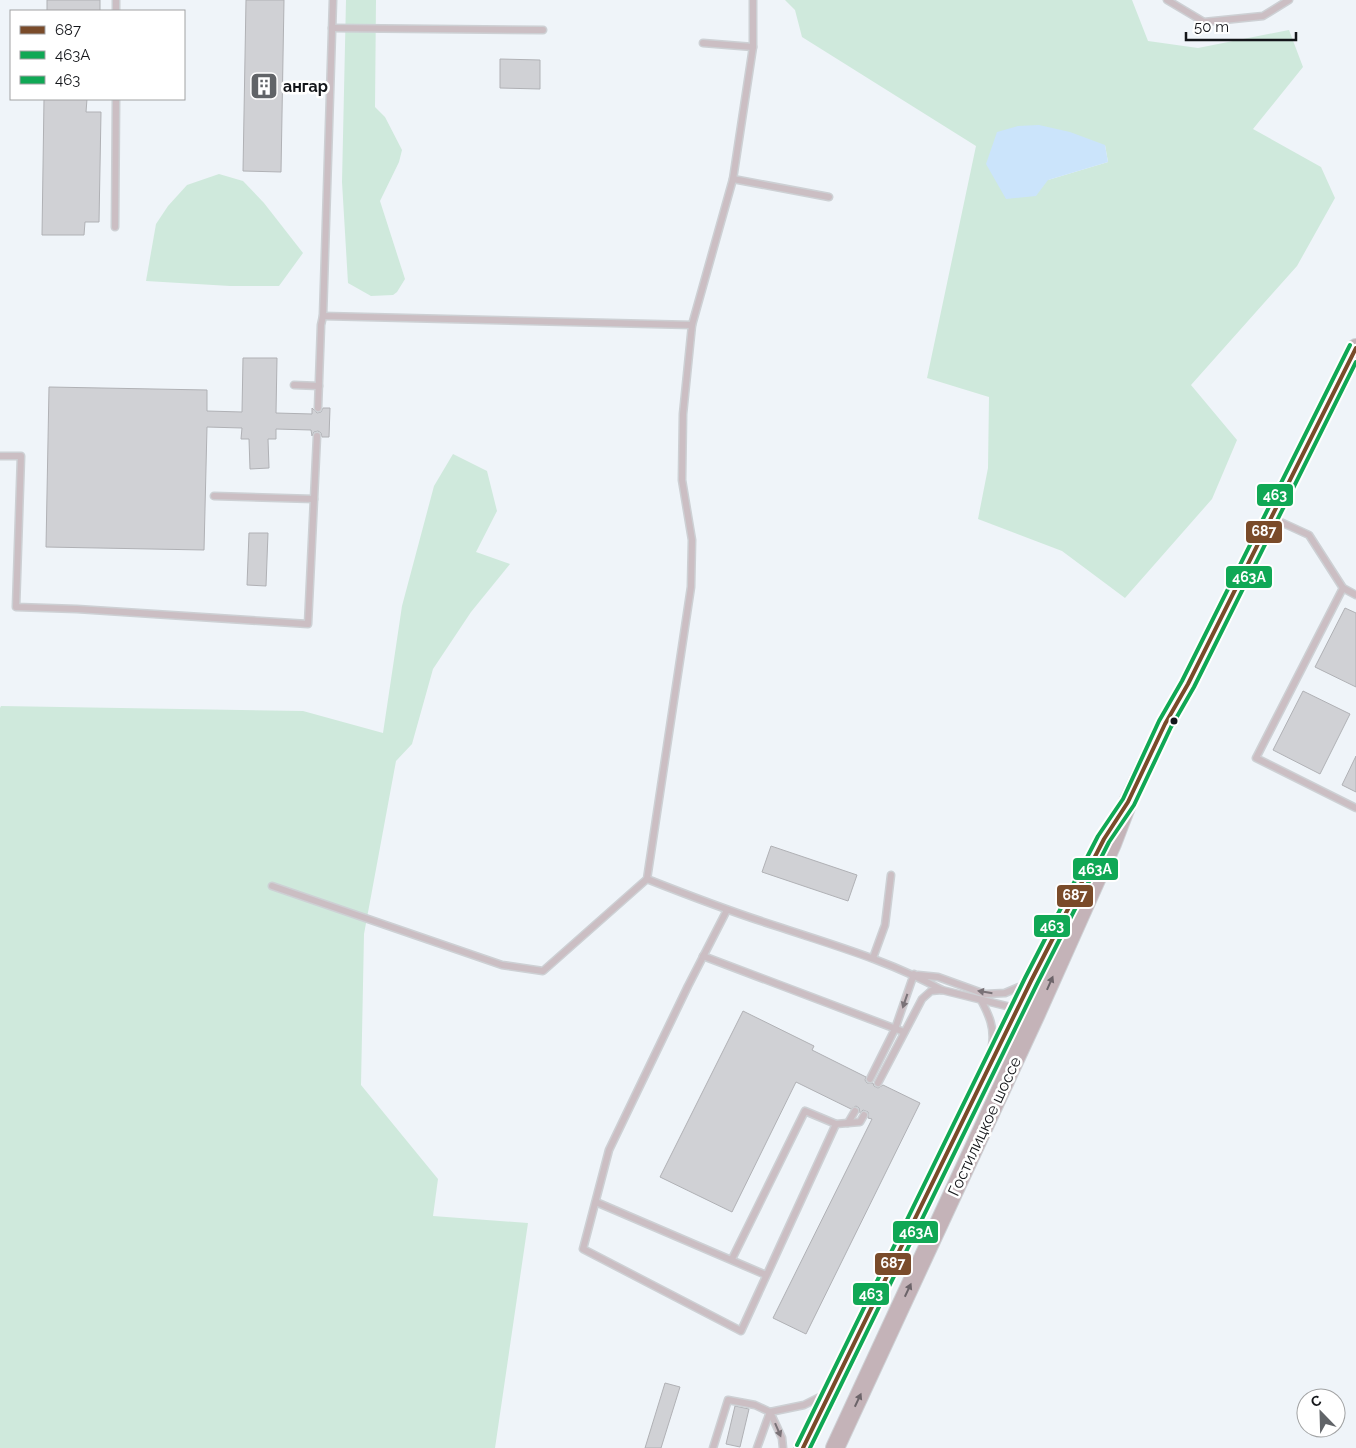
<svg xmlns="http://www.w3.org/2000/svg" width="1356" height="1448" viewBox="0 0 1356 1448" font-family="Raleway,sans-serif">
<rect width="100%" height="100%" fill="#eff4f9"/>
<!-- green -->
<g fill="#cfe9dc" fill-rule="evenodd">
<polygon points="346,0 376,0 375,107 385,117 402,150 399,162 380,201 405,279 397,292 393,295 371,296 348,283 342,182"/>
<path d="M785 0H1132L1148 41 1198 48 1289 30 1303 67 1253 129 1321 167 1335 198 1297 266 1191 385 1237 440 1212 499 1125 598 1062 551 978 519 988 468 989 397 927 378 976 146 802 37 795 10ZM1105 145 1108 162 1048 180Z"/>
<polygon points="219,174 243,181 264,203 303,253 279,286 230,286 146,281 156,224 168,206 187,185"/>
<polygon points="453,454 487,471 497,511 476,552 510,564 471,612 433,669 412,744 396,761 364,934 361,1085 438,1179 433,1216 528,1223 495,1448 0,1448 0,708 1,706 303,711 383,733 402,606 434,486"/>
</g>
<!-- water -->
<polygon fill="#cbe4fb" points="1039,125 1070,132 1105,145 1108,162 1048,180 1036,196 1006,199 986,164 997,132 1018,126"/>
<!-- building -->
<g fill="#d0d1d5" stroke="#b0b1b5">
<rect x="47" y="0" width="53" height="11"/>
<polygon points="246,0 284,0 281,172 243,171"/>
<polygon points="500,59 540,60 540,89 500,88"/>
<polygon points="44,99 87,99 86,112 101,112 99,222 85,222 84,235 42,235"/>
<polygon points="243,358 277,358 276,413 312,414 312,408 317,413 321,412 323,408 330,408 329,437 322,437 321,433 318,431 314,432 312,436 311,430 276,429 276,439 268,439 269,468 250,469 249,439 241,439 242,428 207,427 204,550 46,547 49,387 207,390 207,411 242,412"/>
<polygon points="249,533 268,533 266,586 247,585"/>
<polygon points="1345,608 1356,613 1356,687 1315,667"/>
<polygon points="1303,691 1350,714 1320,774 1273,750"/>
<polygon points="1356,756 1356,792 1342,785"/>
<polygon points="771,846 857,875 848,901 762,872"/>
<polygon points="743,1011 814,1046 812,1050 866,1077 865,1080 867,1083 873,1083 874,1086 878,1088 883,1085 920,1103 806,1334 773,1318 872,1119 868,1118 868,1112 863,1110 860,1113 859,1108 856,1106 851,1109 796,1082 732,1212 660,1177"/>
<polygon points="665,1383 680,1387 661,1448 645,1448"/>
<polygon points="735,1406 749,1409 740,1447 726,1444"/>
</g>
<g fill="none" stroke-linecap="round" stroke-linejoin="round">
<defs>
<g id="lane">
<polyline points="1167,0 1204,22 1263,16 1289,0"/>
<polyline points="116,11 116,0"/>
<polyline points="332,28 543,30"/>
<polyline points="703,43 753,47"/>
<polyline points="733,179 829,197"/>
<polyline points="115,227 116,99"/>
<polyline points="323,316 692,325"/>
<polyline points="294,385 319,386"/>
<polyline points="318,408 321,325 323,316 333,0"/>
<polyline points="0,456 21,456 16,607 77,609 308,624 317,436"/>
<polyline points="214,496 314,499"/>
<polyline points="1272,518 1309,535 1343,588 1356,595"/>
<polyline points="1343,588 1256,758 1356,808"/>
<path d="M647 879C690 896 732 912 776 926 833 945 890 961 942 990"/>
<polyline points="272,886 502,965 543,971 647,879 691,587 692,540 682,480 683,414 692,325 733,179 753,47 753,0"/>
<polyline points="727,910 688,986 609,1150 583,1249 741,1331 836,1124"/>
<polyline points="703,956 904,1032"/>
<polyline points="873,958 885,925 891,875"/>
<polyline points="918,975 938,977 985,994 1005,993 1026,984"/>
<path d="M981 1000C989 1015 995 1028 992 1046"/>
<polyline points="870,1079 895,1029 914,974"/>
<polyline points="878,1083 922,999 931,991 942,990 1035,1013"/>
<polyline points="848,1123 855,1111"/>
<polyline points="596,1202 766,1275"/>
<polyline points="732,1259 805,1111 836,1124 860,1122 864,1115"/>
<polyline points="770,1412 804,1405 824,1395"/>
<polyline points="713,1448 728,1400 755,1405 770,1412 782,1438 783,1448"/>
<polyline points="757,1448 770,1412"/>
</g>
<g id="secondary">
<polyline points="803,1448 1031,981 1092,862"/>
<polyline points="835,1448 1036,1014 1112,844 1128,802 1165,724 1188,684 1356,348"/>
</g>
</defs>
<!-- lane casing -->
<use href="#lane" stroke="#cdd0d4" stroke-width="9"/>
<!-- secondary casing -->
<use href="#secondary" stroke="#cdd0d4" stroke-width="20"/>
<!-- lane -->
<use href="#lane" stroke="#cbbec3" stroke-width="6"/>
<!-- secondary -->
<use href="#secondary" stroke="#c4b3b8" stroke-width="18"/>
<defs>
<polyline id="bus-1" points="803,1448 1031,981 1104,839 1128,802 1165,724 1188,684 1356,348"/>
<polyline id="bus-2" points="810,1448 1037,984 1109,842 1134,805 1171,727 1194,687 1356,362"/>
<polyline id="bus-3" points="797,1445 1025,978 1098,836 1123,799 1159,721 1182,681 1350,345"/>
</defs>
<!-- bus-1 casing -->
<use href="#bus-1" stroke="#fff" stroke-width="8"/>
<!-- bus-2 casing -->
<use href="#bus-2" stroke="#fff" stroke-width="8"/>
<!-- bus-3 casing -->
<use href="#bus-3" stroke="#fff" stroke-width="8"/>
<!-- bus-1 -->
<use href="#bus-1" stroke="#7a4b2a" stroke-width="4"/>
<!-- bus-2 -->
<use href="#bus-2" stroke="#10a855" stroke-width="4"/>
<!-- bus-3 -->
<use href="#bus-3" stroke="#10a855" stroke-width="4"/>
</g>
<!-- one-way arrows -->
<defs><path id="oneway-solid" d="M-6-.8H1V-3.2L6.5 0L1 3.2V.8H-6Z" transform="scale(1.25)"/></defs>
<g fill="#6c6469">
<use href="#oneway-solid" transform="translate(1050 983) rotate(-66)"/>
<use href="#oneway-solid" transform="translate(908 1290) rotate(-65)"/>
<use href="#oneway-solid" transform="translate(858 1400) rotate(-65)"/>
</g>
<g fill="#797277">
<use href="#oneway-solid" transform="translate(985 992) rotate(-171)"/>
<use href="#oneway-solid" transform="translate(905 1001) rotate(109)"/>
<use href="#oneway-solid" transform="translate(778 1430) rotate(67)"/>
</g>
<!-- icons -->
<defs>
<symbol id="building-square" viewBox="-11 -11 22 22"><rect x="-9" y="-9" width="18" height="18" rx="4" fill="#616468" stroke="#fff"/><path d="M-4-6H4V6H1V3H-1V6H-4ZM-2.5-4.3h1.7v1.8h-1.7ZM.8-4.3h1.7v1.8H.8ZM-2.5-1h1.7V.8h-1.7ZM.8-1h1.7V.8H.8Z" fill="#fff"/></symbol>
</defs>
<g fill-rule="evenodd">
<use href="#building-square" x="248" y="70" width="32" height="32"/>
</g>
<!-- markers -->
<circle fill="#14161a" stroke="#fff" stroke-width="2" cx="1174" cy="721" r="4.5"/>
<g text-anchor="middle" stroke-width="5" stroke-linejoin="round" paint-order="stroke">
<!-- poi labels -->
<g font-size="16" font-weight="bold" fill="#14161a" stroke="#fff" text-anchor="start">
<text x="283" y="92">ангар</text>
</g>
<!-- street labels -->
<g font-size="16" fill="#14161a" stroke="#fff">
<text transform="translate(984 1126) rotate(-65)" y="6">Гостилицкое шоссе</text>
</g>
</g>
<g stroke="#fff" stroke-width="2">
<rect x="1256" y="483" width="38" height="24" rx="5" fill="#10a855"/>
<rect x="1245" y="520" width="38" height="24" rx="5" fill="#7a4b2a"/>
<rect x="1225" y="565" width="48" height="24" rx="5" fill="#10a855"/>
<rect x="1072" y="857" width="47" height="24" rx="5" fill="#10a855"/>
<rect x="1056" y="884" width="38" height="24" rx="5" fill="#7a4b2a"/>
<rect x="1033" y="914" width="38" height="24" rx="5" fill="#10a855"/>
<rect x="892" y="1220" width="47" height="24" rx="5" fill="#10a855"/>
<rect x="874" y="1252" width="38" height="24" rx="5" fill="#7a4b2a"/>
<rect x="852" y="1282" width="38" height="24" rx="5" fill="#10a855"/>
</g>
<g font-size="14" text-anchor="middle" font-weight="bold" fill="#fff">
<text x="1275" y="500">463</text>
<text x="1264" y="536">687</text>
<text x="1249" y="582">463А</text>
<text x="1095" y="874">463А</text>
<text x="1075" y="900">687</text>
<text x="1052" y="931">463</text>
<text x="916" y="1237">463А</text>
<text x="893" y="1268">687</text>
<text x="871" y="1299">463</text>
</g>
<!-- legend -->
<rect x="10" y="10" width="175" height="90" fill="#ffffff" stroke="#a1a2a3"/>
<rect x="20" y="26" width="25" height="8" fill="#7a4b2a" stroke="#a1a2a3"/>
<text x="55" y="35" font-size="15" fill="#14161a">687</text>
<rect x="20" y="51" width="25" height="8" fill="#10a855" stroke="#a1a2a3"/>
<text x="55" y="60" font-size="15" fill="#14161a">463А</text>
<rect x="20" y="76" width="25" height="8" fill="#10a855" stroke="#a1a2a3"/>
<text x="55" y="85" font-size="15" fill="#14161a">463</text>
<!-- north arrow -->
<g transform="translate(1321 1413) rotate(337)"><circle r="24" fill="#ffffff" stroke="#a1a2a3"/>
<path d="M0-4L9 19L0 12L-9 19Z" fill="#616468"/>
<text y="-8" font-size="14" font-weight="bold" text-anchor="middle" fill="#14161a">С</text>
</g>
<!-- scale -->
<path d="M1186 32v8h110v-8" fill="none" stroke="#14161a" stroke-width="2.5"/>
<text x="1194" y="32" font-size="15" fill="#14161a" stroke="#ffffff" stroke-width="4" paint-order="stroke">50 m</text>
</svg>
